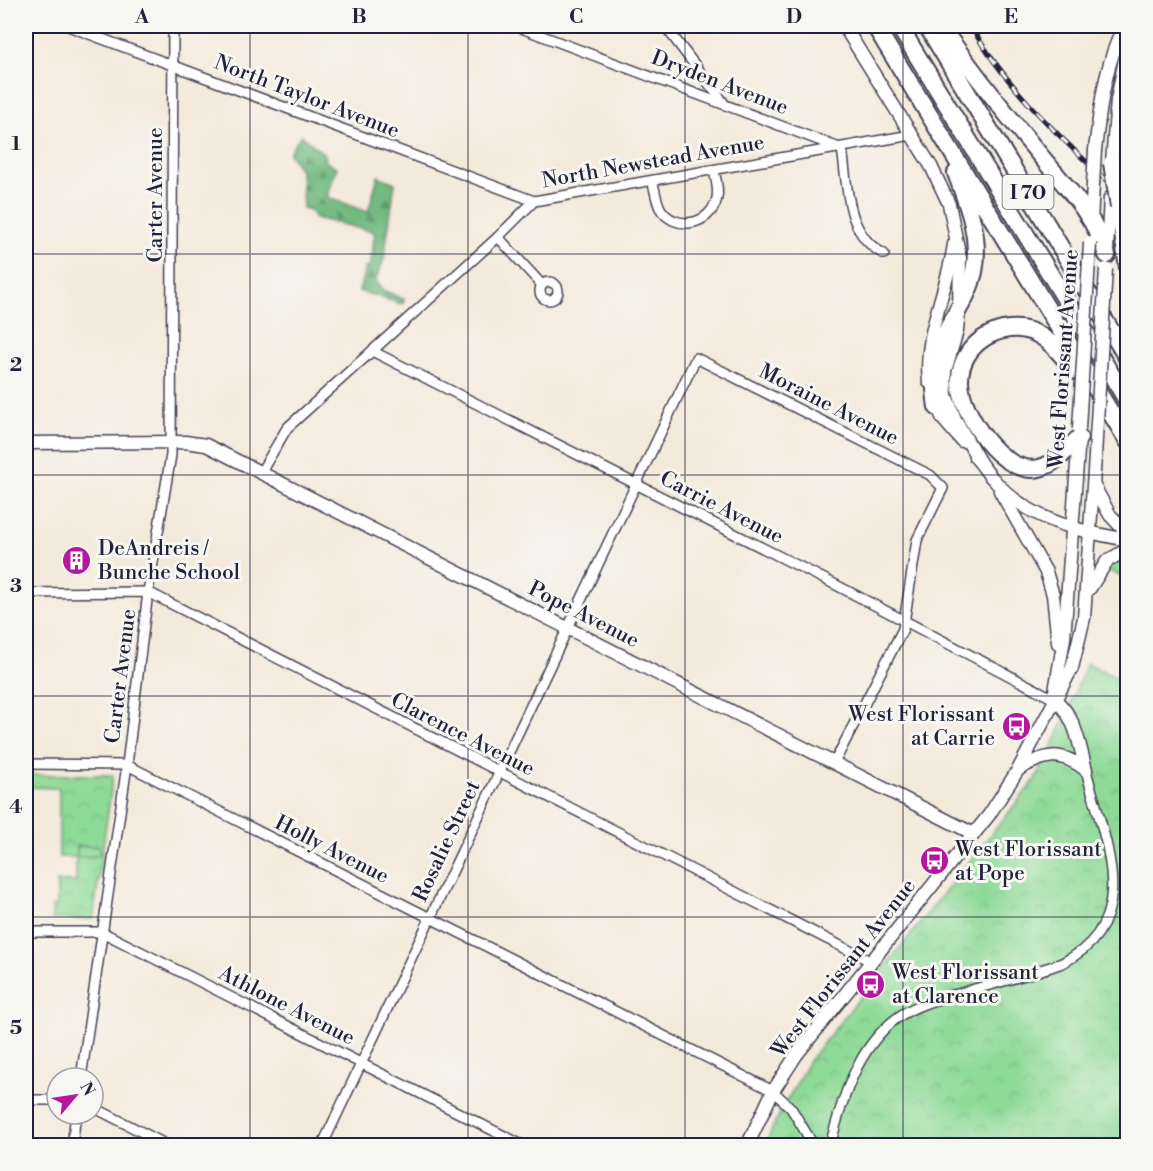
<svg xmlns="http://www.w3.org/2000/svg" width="1153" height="1171" viewBox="0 0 1153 1171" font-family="'Libre Bodoni',serif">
<defs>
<pattern id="forest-firs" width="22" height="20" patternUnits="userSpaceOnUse" patternTransform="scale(1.5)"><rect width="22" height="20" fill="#72ba80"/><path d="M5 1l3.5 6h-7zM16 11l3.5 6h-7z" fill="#5d976a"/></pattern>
<pattern id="park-crowns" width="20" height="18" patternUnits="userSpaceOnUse" patternTransform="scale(1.5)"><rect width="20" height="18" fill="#8eda97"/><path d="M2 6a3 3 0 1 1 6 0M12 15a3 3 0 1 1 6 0" fill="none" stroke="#7abb83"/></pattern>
</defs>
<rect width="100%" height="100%" fill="#f6f6f2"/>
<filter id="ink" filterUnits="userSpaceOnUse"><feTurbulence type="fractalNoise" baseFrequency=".0167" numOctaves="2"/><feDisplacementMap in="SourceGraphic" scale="12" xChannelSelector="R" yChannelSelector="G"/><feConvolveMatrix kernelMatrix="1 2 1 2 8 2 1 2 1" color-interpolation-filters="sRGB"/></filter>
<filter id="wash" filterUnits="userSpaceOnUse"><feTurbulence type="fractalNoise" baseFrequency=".008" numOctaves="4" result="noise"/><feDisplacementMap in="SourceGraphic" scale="24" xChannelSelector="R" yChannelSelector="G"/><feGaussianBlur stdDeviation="1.35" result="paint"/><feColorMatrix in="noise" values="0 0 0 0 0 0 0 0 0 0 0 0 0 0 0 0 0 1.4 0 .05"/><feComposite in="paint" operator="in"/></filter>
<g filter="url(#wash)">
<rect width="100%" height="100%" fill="#f4eadb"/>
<!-- grass -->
<g fill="#8eda97" stroke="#587e69" stroke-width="1.5">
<polygon points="1127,556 1127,579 1107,570 1113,563"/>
<polygon points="77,846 99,846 99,856 77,857"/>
</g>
<!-- forest -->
<polygon fill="url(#forest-firs)" stroke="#4a6e5e" stroke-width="1.5" points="301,135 325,155 326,162 337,167 327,197 368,212 378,176 395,183 384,259 376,279 381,289 405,300 402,304 359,291 365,268 369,268 375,232 315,218 310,210 303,208 301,172 289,153"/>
<!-- park -->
<g fill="url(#park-crowns)" stroke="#587e69" stroke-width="1.5" fill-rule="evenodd">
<polygon points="1087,663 1127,683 1127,1145 765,1146 774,1124 809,1061 1035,780 1055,741"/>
<path d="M26 775H113L93 919H52V906H57V882H76V857H59V788L26 787ZM77 846H99V856L77 857Z"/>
</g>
</g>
<g filter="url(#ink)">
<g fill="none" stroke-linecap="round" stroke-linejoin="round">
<defs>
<g id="street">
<polyline points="68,26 534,201"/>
<path d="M516 26 842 149C848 186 845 234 884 254"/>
<polyline points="665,26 723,102"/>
<path d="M652 181C655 189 656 200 660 208 674 232 711 226 717 198 719 189 716 179 714 171"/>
<polyline points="498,237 542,285"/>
<circle cx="549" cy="291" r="9"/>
<polyline points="372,351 838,586 1054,699"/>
<polyline points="261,472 287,428 498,237 534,201 911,135"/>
<polyline points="26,593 148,592 872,962"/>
<polyline points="26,764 127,765 773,1091 791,1108 814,1146"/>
<polyline points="26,932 102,932 524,1146"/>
<polyline points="81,1078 127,765 148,592 171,455 173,26"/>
<polyline points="26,1100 57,1100"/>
<polyline points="93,1107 169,1146"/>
<polyline points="72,1146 76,1114"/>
<polyline points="322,1146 696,358 930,475 943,488 917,540 903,629 834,763"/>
<path d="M830 1146C842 1099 857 1048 897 1018 916 1004 939 999 961 993 995 983 1029 975 1062 963 1145 922 1103 838 1086 770"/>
</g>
<g id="secondary">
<polyline points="844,26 931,166 949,204 960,258 959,310 957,331 945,371 946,395 955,419 979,461"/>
<path d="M1095 150C1100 108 1105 64 1124 26"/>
<polyline points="1112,163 1117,100 1128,44"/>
<polyline points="1091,222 1093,184"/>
<polyline points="1107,250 1110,198"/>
<path d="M929 382C923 334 948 290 954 244"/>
<polyline points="935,401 943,419 962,441"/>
<polyline points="26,443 185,442 206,445 974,834"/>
<path d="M975 457C982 464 986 472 993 479 1028 520 1077 531 1128 540"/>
<polyline points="1094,486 1110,515 1128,534"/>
<polyline points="1000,491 1046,572 1053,595 1058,643"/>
<polyline points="1090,588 1107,561 1128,549"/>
<polyline points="1055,691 1064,639 1079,437"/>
<path d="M1054 699C1076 716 1079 744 1086 770"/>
<path d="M1019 769C1046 754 1060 750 1086 770"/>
<polyline points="747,1146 773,1091 797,1054 989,815 1018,770 1072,668 1084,618 1095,456"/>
</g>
<g id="highway">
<polyline points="875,26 1128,441"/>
<polyline points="899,26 1128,402"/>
<polyline points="927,26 1128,359"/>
<path d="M940 26C970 68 1002 109 1035 149 1062 183 1094 213 1107 255"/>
<polyline points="1119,207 1128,268"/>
<path d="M1075 371C1063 357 1052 341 1035 333 1002 318 959 344 960 381 960 413 1003 477 1039 468 1056 464 1067 449 1079 438"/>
<path d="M937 407C933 381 933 358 945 334 955 313 969 296 974 272 981 237 968 205 956 173"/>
</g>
</defs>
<!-- street casing -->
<use href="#street" stroke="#424053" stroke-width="12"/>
<!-- secondary casing -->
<use href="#secondary" stroke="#424053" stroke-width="15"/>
<!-- highway casing -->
<use href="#highway" stroke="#424053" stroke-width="20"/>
<!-- street -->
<use href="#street" stroke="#fff" stroke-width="9"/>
<!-- secondary -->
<use href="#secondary" stroke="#fff" stroke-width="12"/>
<!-- highway -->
<use href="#highway" stroke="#fff" stroke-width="16"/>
<defs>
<path id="rail" d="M971 26C1009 93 1072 148 1128 201"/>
</defs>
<!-- rail casing -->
<use href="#rail" stroke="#22223b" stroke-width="5"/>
<!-- rail -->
<use href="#rail" stroke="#f6f6f2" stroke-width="3" stroke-dasharray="9" stroke-linecap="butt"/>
<defs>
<g id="secondary-bridge">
<polyline points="1093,184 1095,150"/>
<polyline points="1079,429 1090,243"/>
<polyline points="1095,456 1106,269"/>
</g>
<polyline id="highway-bridge" points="1112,163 1119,207"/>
</defs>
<!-- secondary-bridge casing -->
<use href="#secondary-bridge" stroke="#424053" stroke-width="15" stroke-linecap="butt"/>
<!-- highway-bridge casing -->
<use href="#highway-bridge" stroke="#424053" stroke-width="20" stroke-linecap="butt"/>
<!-- secondary-bridge -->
<use href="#secondary-bridge" stroke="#fff" stroke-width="12"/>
<!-- highway-bridge -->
<use href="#highway-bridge" stroke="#fff" stroke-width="16"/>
</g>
</g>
<!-- grid -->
<path fill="none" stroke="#22223b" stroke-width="1.5" stroke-opacity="0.55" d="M250 26V1146M468 26V1146M685 26V1146M903 26V1146M26 254H1128M26 475H1128M26 696H1128M26 917H1128"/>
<!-- icons -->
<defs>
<symbol id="building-disc" viewBox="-11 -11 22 22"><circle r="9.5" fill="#b5179e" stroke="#f6f6f2"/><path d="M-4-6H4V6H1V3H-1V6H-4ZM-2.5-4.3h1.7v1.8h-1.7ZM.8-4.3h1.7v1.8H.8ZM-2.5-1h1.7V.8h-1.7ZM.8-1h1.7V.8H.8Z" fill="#fff"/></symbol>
<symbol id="bus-disc" viewBox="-11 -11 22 22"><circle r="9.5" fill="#b5179e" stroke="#f6f6f2"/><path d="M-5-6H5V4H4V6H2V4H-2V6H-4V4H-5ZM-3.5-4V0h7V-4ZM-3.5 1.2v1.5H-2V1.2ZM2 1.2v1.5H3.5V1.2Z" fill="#fff"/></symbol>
</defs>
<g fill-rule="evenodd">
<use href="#building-disc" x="60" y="544" width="33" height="33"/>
<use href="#bus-disc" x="1000" y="710" width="33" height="33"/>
<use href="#bus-disc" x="918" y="844" width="33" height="33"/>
<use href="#bus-disc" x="854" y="968" width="33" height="33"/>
</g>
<g text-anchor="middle" stroke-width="6" stroke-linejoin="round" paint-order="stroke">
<!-- shield labels -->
<rect fill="#f6f6f2" stroke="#626272" stroke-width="1.5" x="1002.5" y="175" width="51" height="34" rx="4.5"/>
<g font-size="20" font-weight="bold" fill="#22223b">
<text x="1028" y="199">I 70</text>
</g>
<!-- street labels -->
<g font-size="21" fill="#22223b" stroke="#f6f6f2">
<text transform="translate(720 82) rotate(21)" y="7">Dryden Avenue</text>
<text transform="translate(307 96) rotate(21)" y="7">North Taylor Avenue</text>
<text transform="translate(653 161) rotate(-10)" y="7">North Newstead Avenue</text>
<text transform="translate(155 195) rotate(-90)" y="7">Carter Avenue</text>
<text transform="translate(1063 359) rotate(-86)" y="7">West Florissant Avenue</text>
<text transform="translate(829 404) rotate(27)" y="7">Moraine Avenue</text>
<text transform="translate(722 507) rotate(27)" y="7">Carrie Avenue</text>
<text transform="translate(584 614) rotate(27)" y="7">Pope Avenue</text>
<text transform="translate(120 676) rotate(-83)" y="7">Carter Avenue</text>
<text transform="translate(463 734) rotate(27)" y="7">Clarence Avenue</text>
<text transform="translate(446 841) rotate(-65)" y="7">Rosalie Street</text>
<text transform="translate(332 849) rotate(27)" y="7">Holly Avenue</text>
<text transform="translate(843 968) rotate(-52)" y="7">West Florissant Avenue</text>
<text transform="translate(287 1005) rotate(27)" y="7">Athlone Avenue</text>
</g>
<!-- poi labels -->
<g font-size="21" fill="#22223b" stroke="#f6f6f2" text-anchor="start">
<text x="98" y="555">DeAndreis /<tspan x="98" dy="24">Bunche School</tspan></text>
<text x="995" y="721" text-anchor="end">West Florissant<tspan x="995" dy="24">at Carrie</tspan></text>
<text x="955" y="856">West Florissant<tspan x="955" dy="24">at Pope</tspan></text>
<text x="892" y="979">West Florissant<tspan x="892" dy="24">at Clarence</tspan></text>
</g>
</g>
<!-- margin -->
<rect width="1153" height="1171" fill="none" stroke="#f6f6f2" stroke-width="66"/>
<!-- north arrow -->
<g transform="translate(75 1096) rotate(61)"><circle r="28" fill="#f6f6f2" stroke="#a1a1a9" stroke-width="1.5"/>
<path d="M0-4.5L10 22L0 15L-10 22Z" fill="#b5179e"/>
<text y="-9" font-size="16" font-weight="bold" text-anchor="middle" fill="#22223b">N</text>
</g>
<rect x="33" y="33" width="1087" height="1105" fill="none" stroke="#22223b" stroke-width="2"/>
<g font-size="20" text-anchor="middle" font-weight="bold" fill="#22223b">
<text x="142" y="23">A</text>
<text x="359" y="23">B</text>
<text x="576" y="23">C</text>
<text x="794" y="23">D</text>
<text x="1011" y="23">E</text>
<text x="16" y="150">1</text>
<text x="16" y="371">2</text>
<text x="16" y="592">3</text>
<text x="16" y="813">4</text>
<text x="16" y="1034">5</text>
</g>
</svg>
